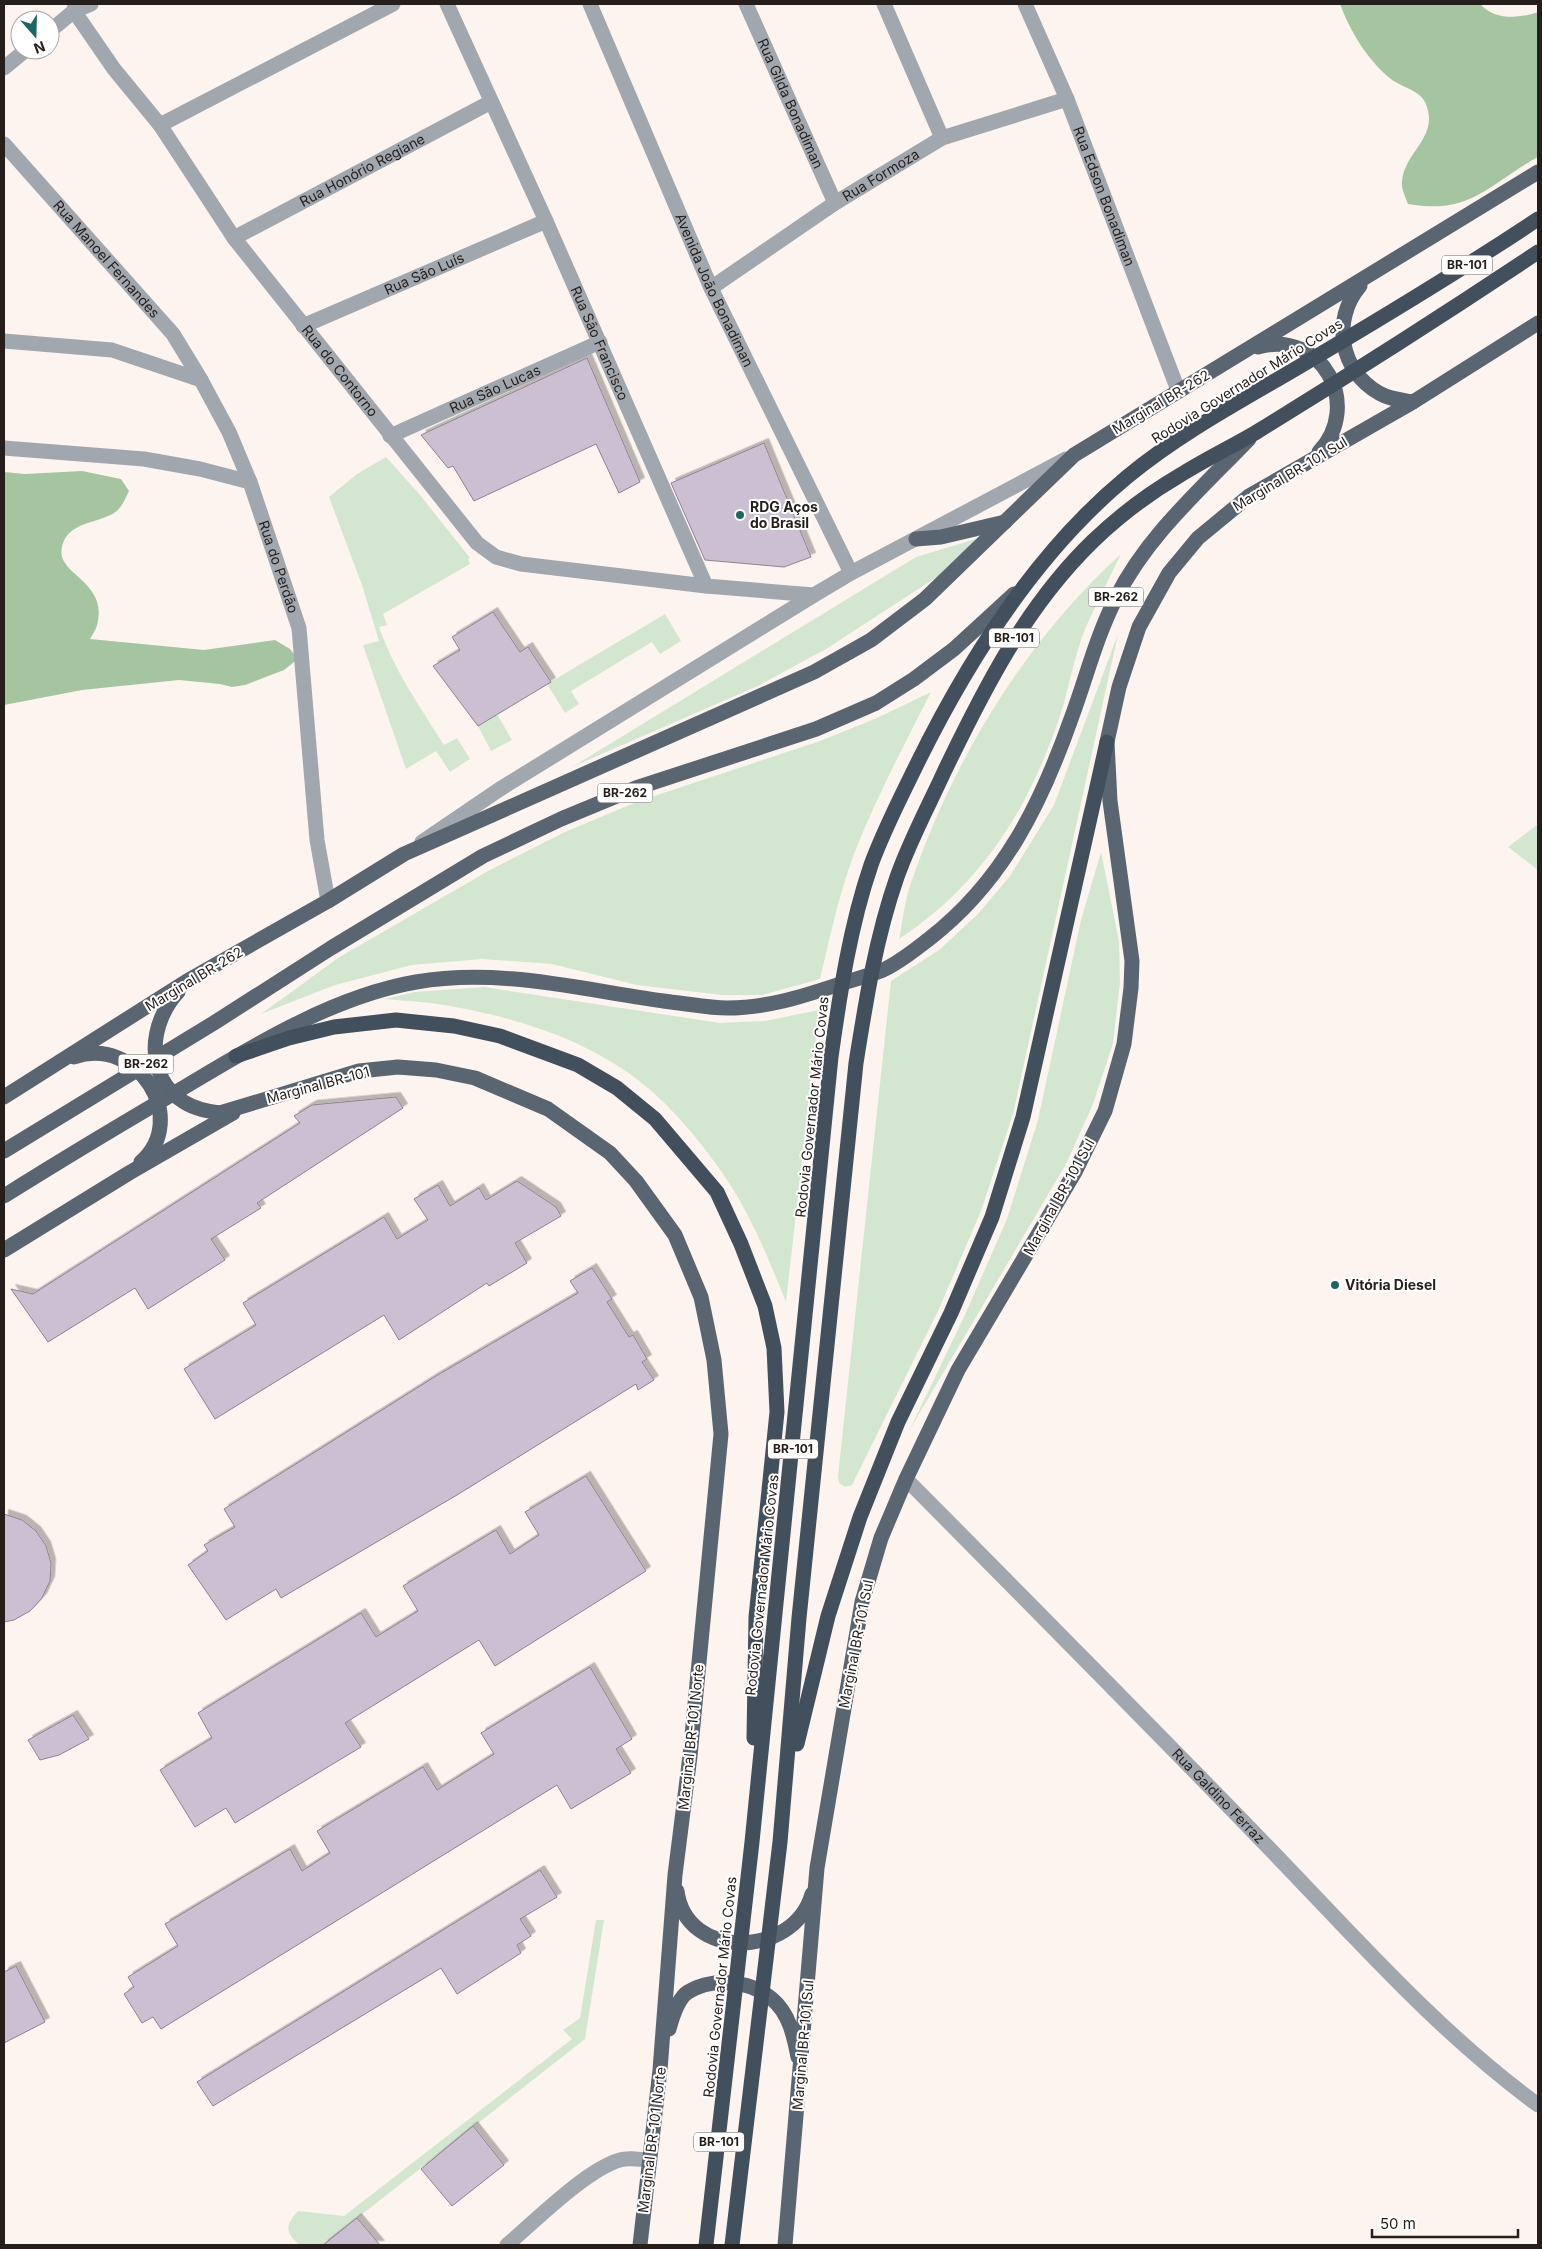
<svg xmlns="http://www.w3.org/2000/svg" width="1542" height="2249" viewBox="0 0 1542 2249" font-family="Inter,sans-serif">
<defs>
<filter id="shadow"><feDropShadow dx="4.5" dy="-4.5" stdDeviation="0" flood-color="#0004"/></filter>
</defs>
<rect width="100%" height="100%" fill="#fdf4ef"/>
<!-- green -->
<g fill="#d3e7d0">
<path d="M386 457 420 495 470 558 468 559 470 564 383 614 387 625 379 627C394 670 420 707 444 745L457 738 470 759 450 772 436 751 406 769 363 645 379 641 362 585 329 497 357 474Z"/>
<polygon points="979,538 940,575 826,649 758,686 572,767 916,557"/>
<path d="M1121 554C1109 579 1096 604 1085 629 1074 657 1069 688 1060 716 1029 809 981 885 899 939 903 920 905 898 912 880 954 758 1026 640 1121 554Z"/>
<polygon points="665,614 681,641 660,654 652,642 571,691 579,704 565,713 547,684"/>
<polygon points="1118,634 1013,1114 981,1211 939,1309 852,1485 845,1487 839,1483 838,1476 891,981 939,950 978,914 1010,876 1054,805"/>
<path d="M931 692C904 745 876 798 854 854 839 894 830 937 820 979L762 995H722L637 985 552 964 482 959 412 965 335 985 261 1014 338 958 488 871 565 832 639 801 820 741 877 718Z"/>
<polygon points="497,714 512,740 491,751 478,726"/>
<polygon points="1538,824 1538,870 1508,847"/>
<polygon points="1101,852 1119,941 1120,982 1113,1043 1093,1104 1066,1164 909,1431 964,1317 1007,1219 1038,1120 1081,920"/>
<path d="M484 987 720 1023 765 1021 819 1010 786 1302C770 1263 754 1222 731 1186 706 1147 666 1098 627 1072 577 1037 515 1018 455 1007 432 1002 407 1001 384 999L415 992Z"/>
<path d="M596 1920H604L585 2039 323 2245H299C285 2231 285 2226 298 2211L344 2216 572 2039 563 2030 580 2018Z"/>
</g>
<!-- forest -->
<g fill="#a4c59f">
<path d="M1340 4H1480C1495 20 1518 19 1538 12V157C1488 184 1472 215 1408 204 1406 198 1401 189 1402 182 1404 151 1441 137 1425 102 1419 90 1401 87 1391 79 1368 61 1350 31 1340 4Z"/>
<path d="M82 471 121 479 129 491C125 499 122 508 114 513 96 524 67 522 62 547 55 575 109 580 97 625 96 630 92 635 90 639L204 650 275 640 290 649 298 659 284 670 245 685 232 687 220 684 179 680 82 690 4 705V472L25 474Z"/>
</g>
<!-- building -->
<g fill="#ccbfd2" stroke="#8e8293" filter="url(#shadow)">
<polygon points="587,358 640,482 619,493 596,444 474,501 453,466 448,468 421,435"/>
<polygon points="764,443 811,557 784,567 705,560 671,483"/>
<polygon points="493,612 520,652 528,647 551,682 478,726 433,666 460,650 452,637"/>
<polygon points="396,1097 403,1108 257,1203 261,1208 211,1239 225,1260 148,1309 135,1288 48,1342 11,1289 33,1294 300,1123 294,1116 312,1105"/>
<polygon points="517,1181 556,1207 561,1216 515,1243 527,1263 489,1286 487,1283 399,1340 384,1315 215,1419 184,1369 256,1325 243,1303 384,1217 397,1239 428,1220 414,1199 438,1185 450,1206 479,1188 486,1200"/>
<polygon points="592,1268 612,1299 607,1302 629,1337 633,1335 647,1359 642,1362 654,1380 638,1390 636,1384 457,1495 281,1598 276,1589 226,1620 188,1565 208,1551 204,1545 235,1527 224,1509 436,1376 578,1293 570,1281"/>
<polygon points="586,1476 646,1571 495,1666 479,1640 345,1723 361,1747 235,1823 226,1808 195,1827 160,1770 212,1738 198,1713 361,1613 376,1637 418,1611 403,1586 496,1530 510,1554 539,1535 525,1512"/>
<polygon points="4,1514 22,1520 36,1531 46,1546 51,1563 50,1581 42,1598 30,1611 14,1620 4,1622"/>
<polygon points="590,1667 632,1739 616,1749 631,1773 571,1809 557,1785 161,2029 153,2017 142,2023 124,1994 134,1987 128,1977 178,1946 165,1924 290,1849 302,1871 330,1853 317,1831 423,1767 437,1790 494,1754 481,1733"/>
<polygon points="73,1715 89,1739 59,1755 40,1760 28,1740"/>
<polygon points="540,1870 557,1897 520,1919 531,1936 517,1945 521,1953 457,1994 441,1968 213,2106 197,2082"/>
<polygon points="16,1966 45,2022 4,2043 4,1972"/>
<polygon points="473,2126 504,2165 452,2206 421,2169"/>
<polygon points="357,2218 380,2245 323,2245"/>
</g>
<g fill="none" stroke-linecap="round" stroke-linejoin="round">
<!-- minor -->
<g stroke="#a0a7ae" stroke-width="15">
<path id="s1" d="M75 4 74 11 114 69 160 125 234 238 477 543 496 557 521 564 706 586"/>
<path id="s2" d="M447 4 546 221 706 586 814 595"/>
<path id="s3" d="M590 4 711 288 851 573"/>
<path id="s4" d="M746 4 835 203"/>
<polyline points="884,4 942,138"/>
<path id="s5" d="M1025 4 1067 99 1178 390"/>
<polyline points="50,31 74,11 91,4"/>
<polyline points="4,68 26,50"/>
<polyline points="160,125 393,4"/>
<path id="s6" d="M4 144 173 334 201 380"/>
<path id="s7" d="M234 238 491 102"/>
<path id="s8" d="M711 288 835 203 942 138 1067 99"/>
<path id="s9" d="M303 326 546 221"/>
<path id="s10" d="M4 341 112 350 201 380 229 432 250 482 299 628 317 840 328 901"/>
<path id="s11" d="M390 436 600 342"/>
<polyline points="4,448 144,459 200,469 250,482"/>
<polyline points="422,842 500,789 814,595 851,573 1066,459"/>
<path id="s12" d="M906 1479C1027 1601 1148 1723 1267 1846 1354 1936 1437 2031 1538 2105"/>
<path d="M507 2245C534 2222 587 2169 620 2160 629 2157 641 2160 650 2160"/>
</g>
<!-- major -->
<g stroke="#5a6572" stroke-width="15">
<path d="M1360 286C1331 320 1340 371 1379 393 1389 399 1401 400 1413 402"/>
<path d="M1258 347C1322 329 1363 405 1319 452"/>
<polyline points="916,539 941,537 1005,522"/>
<path d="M178 992C149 1023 144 1077 184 1102 195 1109 207 1111 220 1113L359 1071 398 1067 436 1070 475 1078 548 1109 610 1153 636 1181 675 1235 701 1297 714 1360 721 1434 690 1756 675 1875 660 2070 640 2245"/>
<path d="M74 1057C138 1035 190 1119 141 1162"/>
<polyline points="4,1097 187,981 328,901 404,854 814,672 871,640 925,599 1074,455 1538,172"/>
<polyline points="4,1151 217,1021 331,948 483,856 561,819 636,788 816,729 876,703 914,679 954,649 1014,594"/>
<path d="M4 1196C63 1159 123 1123 183 1088 253 1046 334 996 416 982 502 967 586 991 671 1002 690 1004 709 1008 727 1008 766 1008 801 997 837 985 852 980 868 976 883 970 899 963 916 949 929 939 1003 882 1041 804 1071 719 1086 679 1096 637 1116 598 1147 536 1201 489 1249 439"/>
<polyline points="4,1250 129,1173 233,1113"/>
<path d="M677 1891C686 1961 794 1958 812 1894"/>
<path d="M669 2029C672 2018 678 1998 688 1992 712 1977 750 1980 772 1999 789 2013 794 2036 798 2057"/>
<polyline points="785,2245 817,1868 862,1602 881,1538 906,1479 958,1370 1075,1172 1105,1111 1124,1044 1131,988 1132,961 1110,801 1107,742 1119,687 1139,627 1169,573 1198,538 1249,496 1413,402 1538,323"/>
</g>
<!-- highway -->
<g stroke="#424f5d" stroke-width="15">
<polyline points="236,1056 289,1038 334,1027 396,1020 454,1026 500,1036 578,1065 617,1088 655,1119 717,1192 741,1244 765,1306 774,1348 777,1412 756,1617 754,1738"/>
<polyline points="797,1744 828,1616 860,1517 898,1422 951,1313 992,1217 1023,1117 1107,742"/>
<path d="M706 2245 752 1842 831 1057C840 993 850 926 871 865 883 832 899 801 914 770 965 665 1036 552 1127 477 1180 433 1243 400 1302 365 1382 318 1461 270 1538 219"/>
<path d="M732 2245 780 1842 799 1618 856 1063C866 1000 876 937 897 877 910 840 929 805 945 770 985 687 1026 606 1093 541 1119 516 1151 492 1182 474 1206 459 1231 447 1255 433 1351 374 1445 314 1538 252"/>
</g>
</g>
<!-- markers -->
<g fill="#1b6761" stroke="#fff" stroke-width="2">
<circle cx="740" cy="515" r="5"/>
<circle cx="1335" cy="1285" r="5"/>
</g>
<g text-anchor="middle" stroke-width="4" stroke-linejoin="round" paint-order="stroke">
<!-- shield labels -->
<g fill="#fff" stroke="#67625f" stroke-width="1">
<rect x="1442" y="255.5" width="50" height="19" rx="4"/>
<rect x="1088.5" y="587.5" width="55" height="19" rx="4"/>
<rect x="989" y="628.5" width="50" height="19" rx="4"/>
<rect x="597.5" y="783.5" width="55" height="19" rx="4"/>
<rect x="118.5" y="1054.5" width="55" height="19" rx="4"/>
<rect x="768" y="1439.5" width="50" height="19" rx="4"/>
<rect x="694" y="2132.5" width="50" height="19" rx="4"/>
</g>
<g font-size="12" font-weight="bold" fill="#261e1a">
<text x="1467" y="269">BR-101</text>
<text x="1116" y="601">BR-262</text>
<text x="1014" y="642">BR-101</text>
<text x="625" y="797">BR-262</text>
<text x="146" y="1068">BR-262</text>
<text x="793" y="1453">BR-101</text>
<text x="719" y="2146">BR-101</text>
</g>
<!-- street labels -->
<g font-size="14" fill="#261e1a" stroke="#fff">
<text dy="5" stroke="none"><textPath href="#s4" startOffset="109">Rua Gilda Bonadiman</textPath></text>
<text dy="5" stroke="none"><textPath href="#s7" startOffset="145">Rua Honório Regiane</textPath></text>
<text dy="5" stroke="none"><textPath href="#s8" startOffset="204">Rua Formoza</textPath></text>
<text dy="5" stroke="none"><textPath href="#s5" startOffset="208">Rua Edson Bonadiman</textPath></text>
<text dy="5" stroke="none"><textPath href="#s6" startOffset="154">Rua Manoel Fernandes</textPath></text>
<text dy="5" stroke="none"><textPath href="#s9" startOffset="132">Rua São Luís</textPath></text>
<text dy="5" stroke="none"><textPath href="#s3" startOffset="312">Avenida João Bonadiman</textPath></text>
<text dy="5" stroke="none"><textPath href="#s2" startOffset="372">Rua São Francisco</textPath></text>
<text dy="5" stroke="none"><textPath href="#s1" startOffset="455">Rua do Contorno</textPath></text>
<text transform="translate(1247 381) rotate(-32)" y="5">Rodovia Governador Mário Covas</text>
<text dy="5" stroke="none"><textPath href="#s11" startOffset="115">Rua São Lucas</textPath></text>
<text transform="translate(1161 402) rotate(-31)" y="5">Marginal BR-262</text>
<text transform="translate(1290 474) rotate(-31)" y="5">Marginal BR-101 Sul</text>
<text dy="5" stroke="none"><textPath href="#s10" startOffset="405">Rua do Perdão</textPath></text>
<text transform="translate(194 979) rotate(-31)" y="5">Marginal BR-262</text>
<text transform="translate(318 1085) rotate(-15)" y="5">Marginal BR-101</text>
<text transform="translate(812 1107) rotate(-84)" y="5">Rodovia Governador Mário Covas</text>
<text transform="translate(1059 1197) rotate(-61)" y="5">Marginal BR-101 Sul</text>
<text transform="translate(762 1585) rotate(-84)" y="5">Rodovia Governador Mário Covas</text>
<text transform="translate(856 1644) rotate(-79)" y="5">Marginal BR-101 Sul</text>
<text transform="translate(691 1737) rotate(-84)" y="5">Marginal BR-101 Norte</text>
<text dy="5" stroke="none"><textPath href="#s12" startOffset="445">Rua Galdino Ferraz</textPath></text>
<text transform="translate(720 1987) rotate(-84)" y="5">Rodovia Governador Mário Covas</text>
<text transform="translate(803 2045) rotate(-85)" y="5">Marginal BR-101 Sul</text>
<text transform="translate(652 2140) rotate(-83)" y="5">Marginal BR-101 Norte</text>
</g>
<!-- poi labels -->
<g font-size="14" font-weight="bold" fill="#261e1a" stroke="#fff" text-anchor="start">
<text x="750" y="512">RDG Aços<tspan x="750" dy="16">do Brasil</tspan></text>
<text x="1345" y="1290">Vitória Diesel</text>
</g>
</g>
<!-- border -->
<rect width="1542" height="2249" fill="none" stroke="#261e1a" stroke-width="10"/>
<!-- north arrow -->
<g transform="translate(35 35) rotate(160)"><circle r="24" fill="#ffffff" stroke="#a8a5a3"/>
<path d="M0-4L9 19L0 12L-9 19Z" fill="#1b6761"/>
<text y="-8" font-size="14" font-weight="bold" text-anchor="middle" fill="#261e1a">N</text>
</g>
<!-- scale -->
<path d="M1372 2229v8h146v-8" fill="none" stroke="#261e1a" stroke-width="2.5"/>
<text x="1380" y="2229" font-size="15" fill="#261e1a" stroke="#ffffff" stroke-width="4" paint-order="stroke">50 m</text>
</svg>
